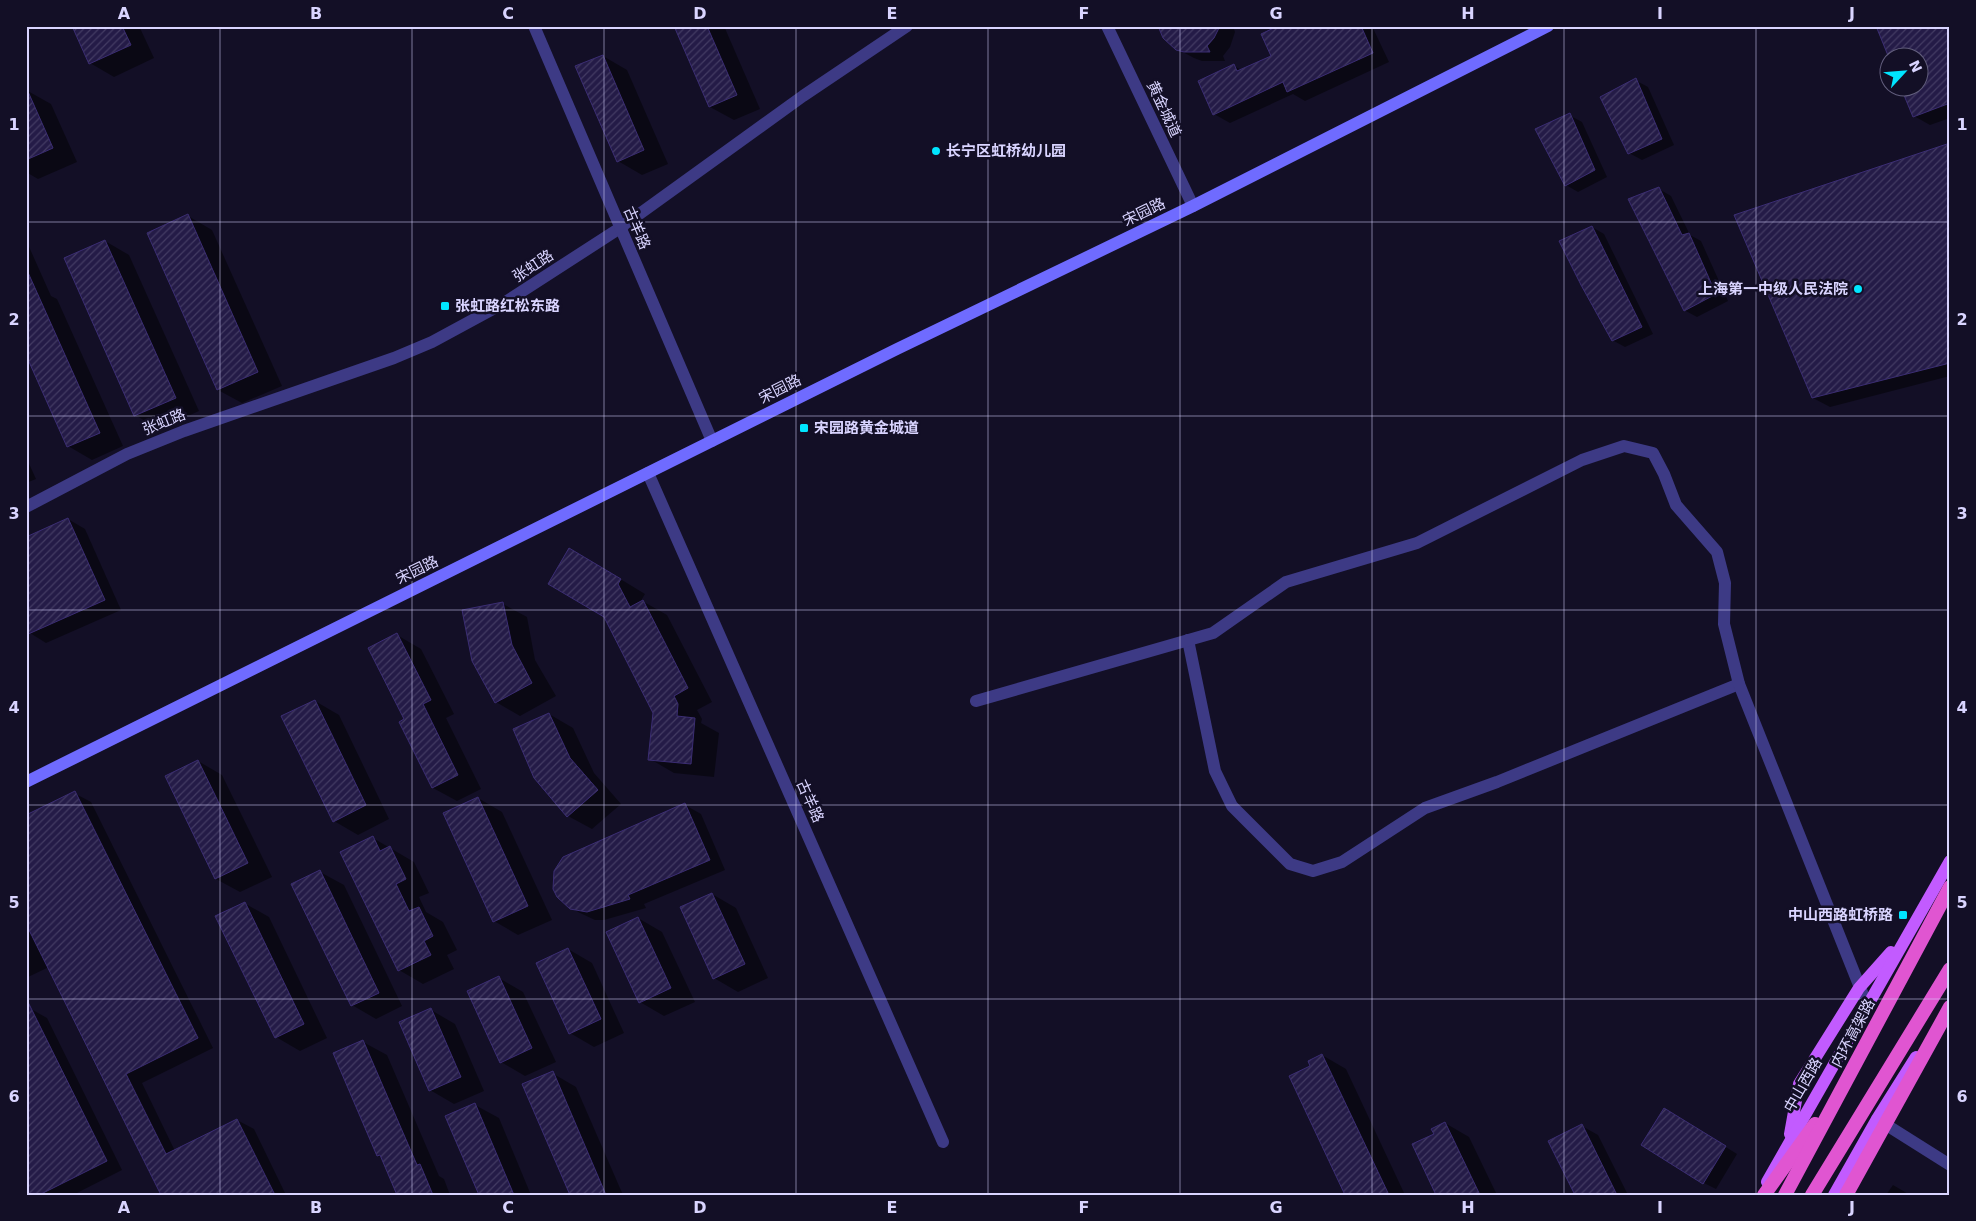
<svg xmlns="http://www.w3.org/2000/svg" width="1976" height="1221" viewBox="0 0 1976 1221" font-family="'DejaVu Sans','Noto Sans SC',sans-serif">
<defs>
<pattern id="building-hatch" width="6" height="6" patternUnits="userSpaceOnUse" patternTransform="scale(1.25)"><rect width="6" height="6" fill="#241b47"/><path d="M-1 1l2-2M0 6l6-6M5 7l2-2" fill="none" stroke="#433b63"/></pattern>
</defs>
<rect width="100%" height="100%" fill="#130f26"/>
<!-- shadow -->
<g fill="#0007">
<polygon points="73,26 139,26 154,58 114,77 90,63"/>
<polygon points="675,26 724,26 760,109 734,120 710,107"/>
<polygon points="1161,26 1233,26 1235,32 1230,47 1223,56 1225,61 1202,61 1194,58 1177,49"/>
<polygon points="1281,26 1372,26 1389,62 1305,101 1293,94 1230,123 1214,114 1233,66 1242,70 1272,56"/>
<polygon points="1950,26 1950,118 1930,125 1914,116 1902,88 1918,88 1918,58"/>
<polygon points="603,56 627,70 668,164 642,175 618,161"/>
<polygon points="1635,80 1648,87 1674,145 1642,160 1629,153"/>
<polygon points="26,90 51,104 77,162 38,179 26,172"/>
<polygon points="1569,115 1582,122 1607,177 1578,192 1566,185"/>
<polygon points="1950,145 1950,376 1830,407 1813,398"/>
<polygon points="1659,189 1671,196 1690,235 1701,241 1728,301 1697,317 1684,310"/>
<polygon points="188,216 212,230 282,386 242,403 218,390 148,233"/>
<polygon points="1592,227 1604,234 1653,334 1625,347 1612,340"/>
<polygon points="26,240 51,296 57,299 123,446 92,460 68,446 26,352"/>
<polygon points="105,241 129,255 199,411 159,429 135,415"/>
<polygon points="26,457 36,479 26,483"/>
<polygon points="68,519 85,529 121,610 46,643 30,633 26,625"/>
<polygon points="594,563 645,594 642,599 644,602 667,615 712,702 697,710 702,719 701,723 719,733 714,777 674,773 650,759 654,713"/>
<polygon points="503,604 527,617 535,660 556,696 520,716 496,702"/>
<polygon points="397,635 421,649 454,714 446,718 481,789 457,801 433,788 405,720"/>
<polygon points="315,701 339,715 389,819 358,835 334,821"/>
<polygon points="549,714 573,728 594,773 621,804 592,829 568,816"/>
<polygon points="198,761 222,775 272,877 240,892 216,879 167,776"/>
<polygon points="74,793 91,802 213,1048 142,1083 175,1151 237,1120 254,1129 286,1195 162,1195 49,967 26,978 26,817"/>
<polygon points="478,798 502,812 552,920 518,935 494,921"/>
<polygon points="685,805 701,814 725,870 644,904 646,908 604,920 595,920 580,913 563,903 558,896"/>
<polygon points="373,838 414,862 429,893 419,897 426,912 443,922 457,950 447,955 454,969 423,984 399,970"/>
<polygon points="320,872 344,885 402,1006 376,1019 352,1005"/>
<polygon points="712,894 736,908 768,978 738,992 714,978"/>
<polygon points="244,903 269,917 327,1038 300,1051 276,1037"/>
<polygon points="638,918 662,932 695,1002 664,1016 640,1002"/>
<polygon points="568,949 592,963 624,1033 594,1047 570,1033"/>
<polygon points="499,978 523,992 556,1062 525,1076 501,1062"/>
<polygon points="31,1009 47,1018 122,1170 73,1195 26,1195"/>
<polygon points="431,1010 455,1024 484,1091 454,1104 430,1090"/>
<polygon points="363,1042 387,1055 439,1176 444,1179 450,1195 399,1195 383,1158 378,1156 335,1054"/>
<polygon points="1322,1055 1346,1069 1405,1195 1347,1195 1312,1066"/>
<polygon points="552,1073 576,1087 623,1195 571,1195"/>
<polygon points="475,1105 499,1118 531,1195 480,1195"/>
<polygon points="1676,1116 1737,1154 1716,1189 1704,1183"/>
<polygon points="1445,1123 1469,1137 1497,1195 1438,1195 1435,1134"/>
<polygon points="1582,1126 1598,1135 1628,1195 1576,1195"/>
<polygon points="1893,1185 1905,1192 1909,1195 1886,1195"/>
</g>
<!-- building -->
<g fill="url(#building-hatch)" stroke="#3b2d73">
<polygon points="72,26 122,26 131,45 89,64"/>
<polygon points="674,26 707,26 737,95 709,107"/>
<polygon points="1158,26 1220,26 1214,38 1207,46 1210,52 1184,52 1176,50 1163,38"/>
<polygon points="1278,26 1361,26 1373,53 1287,92 1283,82 1213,115 1198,81 1234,64 1237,71 1271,56 1261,34"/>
<polygon points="1876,26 1950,26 1950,103 1913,117 1901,88 1918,88 1918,58 1889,58"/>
<polygon points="603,55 644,150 617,162 575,66"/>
<polygon points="1636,78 1662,139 1628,154 1600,97"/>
<polygon points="26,87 53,148 26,160"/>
<polygon points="1570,113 1595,170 1565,186 1535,129"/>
<polygon points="1950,143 1950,363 1812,398 1734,215"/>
<polygon points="1659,187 1682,235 1689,233 1716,294 1684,311 1628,199"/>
<polygon points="188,214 258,372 217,390 147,233"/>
<polygon points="1592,226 1642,327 1612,341 1581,285 1559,241"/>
<polygon points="105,240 176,398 134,416 64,258"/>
<polygon points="26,268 100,433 67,447 26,355"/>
<polygon points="68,518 105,600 26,635 26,537"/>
<polygon points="569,548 621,579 618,584 630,607 643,600 688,688 674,696 678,704 677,716 695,718 691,764 648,760 653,713 604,617 548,584"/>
<polygon points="503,602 512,645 532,683 495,703 472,661 462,610"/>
<polygon points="397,633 431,700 423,704 458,775 432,788 399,722 404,719 368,648"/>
<polygon points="315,700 366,805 333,822 281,716"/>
<polygon points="549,713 570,758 598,790 567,817 534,778 513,729"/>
<polygon points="198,760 248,863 215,879 165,776"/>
<polygon points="75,791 198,1038 126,1074 166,1154 237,1119 275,1195 161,1195 26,924 26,815"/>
<polygon points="478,797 528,906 493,922 443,813"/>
<polygon points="685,803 710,860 628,895 630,899 587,912 570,909 557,897 553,889 554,871 563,857"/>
<polygon points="373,836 380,851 390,846 406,879 396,884 409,911 419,907 433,936 424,941 431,955 398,971 340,852"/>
<polygon points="320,870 379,993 351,1006 291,884"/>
<polygon points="712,893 745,964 713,979 680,907"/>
<polygon points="245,902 304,1024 275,1038 215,916"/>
<polygon points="638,917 671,988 639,1003 606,932"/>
<polygon points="568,948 601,1019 569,1034 536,963"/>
<polygon points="499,976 532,1048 500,1063 467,991"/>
<polygon points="26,998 107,1161 39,1195 26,1195"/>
<polygon points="431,1008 461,1077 429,1091 399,1022"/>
<polygon points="363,1040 417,1165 420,1164 433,1195 397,1195 380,1155 377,1156 333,1053"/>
<polygon points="1322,1054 1389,1195 1345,1195 1289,1076 1310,1066 1308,1061"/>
<polygon points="553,1071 606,1195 570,1195 522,1084"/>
<polygon points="475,1103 514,1195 479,1195 445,1116"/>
<polygon points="1664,1108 1726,1146 1703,1184 1641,1145"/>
<polygon points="1445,1122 1480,1195 1436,1195 1412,1144 1434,1134 1431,1129"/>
<polygon points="1582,1124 1617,1195 1575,1195 1548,1141"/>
</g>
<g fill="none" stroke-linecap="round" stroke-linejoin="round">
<!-- minor -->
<g stroke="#3d3a85" stroke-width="12">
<polyline points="648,473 943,1142"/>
<polyline points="26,507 127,454 184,431 394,358 432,342 504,303 620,228 803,96 907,26"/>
<polyline points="1188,640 1215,771 1232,806 1290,864 1313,871 1342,862 1425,808 1497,782 1739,684"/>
<polyline points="976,701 1213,633 1286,582 1417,543 1582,460 1624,446 1653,453 1664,474 1676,505 1717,552 1725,583 1724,624 1739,684 1867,1005"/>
<polyline points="1877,1119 1950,1165"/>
</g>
<!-- tertiary -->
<g stroke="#3d3a85" stroke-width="12">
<polyline points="534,26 712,441"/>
<polyline points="1107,26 1193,206"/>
</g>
<!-- secondary -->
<polyline stroke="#6f6bff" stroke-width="12" points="26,782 897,349 1193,206 1548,26"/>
<!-- primary -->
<g stroke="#c25bff" stroke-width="12">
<polyline points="1790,1134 1799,1084 1859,988 1891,952"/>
<polyline points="1767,1182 1950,861"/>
<polyline points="1834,1195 1877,1119 1916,1057"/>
</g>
<!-- trunk -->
<g stroke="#e055d1" stroke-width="14">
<polyline points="1764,1195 1815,1124"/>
<polyline points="1785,1195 1950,887"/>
<polyline points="1812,1195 1950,969"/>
</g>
<!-- trunk-bridge -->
<polyline stroke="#e055d1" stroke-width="14" points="1846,1195 1950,1007"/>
</g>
<!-- grid -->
<path fill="none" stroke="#d9d4ff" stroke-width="1" stroke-opacity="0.55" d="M220 26V1195M412 26V1195M604 26V1195M796 26V1195M988 26V1195M1180 26V1195M1372 26V1195M1564 26V1195M1756 26V1195M26 222H1950M26 416H1950M26 610H1950M26 805H1950M26 999H1950"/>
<!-- markers -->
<g fill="#00e5ff" stroke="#130f26" stroke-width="2">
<circle cx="936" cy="151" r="5"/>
<circle cx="1858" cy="289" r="5"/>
<rect x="440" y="301" width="10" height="10" rx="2.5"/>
<rect x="799" y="423" width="10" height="10" rx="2.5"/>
<rect x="1898" y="910" width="10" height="10" rx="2.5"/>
</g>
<g text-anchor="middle" stroke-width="5" stroke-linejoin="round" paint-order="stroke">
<!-- street labels -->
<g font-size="15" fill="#d9d4ff" stroke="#130f26">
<text transform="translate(1164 109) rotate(65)" y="5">黄金城道</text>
<text transform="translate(1144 212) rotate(-26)" y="5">宋园路</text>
<text transform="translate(637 228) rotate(67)" y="5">古羊路</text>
<text transform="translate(533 266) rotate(-33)" y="5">张虹路</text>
<text transform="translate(780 389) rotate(-27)" y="5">宋园路</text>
<text transform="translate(164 422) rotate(-22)" y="5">张虹路</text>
<text transform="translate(417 570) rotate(-26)" y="5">宋园路</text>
<text transform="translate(810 801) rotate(66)" y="5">古羊路</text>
<text transform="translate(1853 1033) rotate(-62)" y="5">内环高架路</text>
<text transform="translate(1803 1085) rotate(-60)" y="5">中山西路</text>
</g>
<!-- poi labels -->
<g font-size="15" font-weight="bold" fill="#d9d4ff" stroke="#130f26" text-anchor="start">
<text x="946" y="156">长宁区虹桥幼儿园</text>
<text x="1848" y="294" text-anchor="end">上海第一中级人民法院</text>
<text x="455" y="311">张虹路红松东路</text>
<text x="814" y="433">宋园路黄金城道</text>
<text x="1893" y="920" text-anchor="end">中山西路虹桥路</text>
</g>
</g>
<!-- border -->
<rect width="1976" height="1221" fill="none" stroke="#130f26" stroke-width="55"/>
<!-- north arrow -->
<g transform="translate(1904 72) rotate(64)"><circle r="24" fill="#130f26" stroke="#625e7d"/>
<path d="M0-4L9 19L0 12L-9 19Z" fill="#00e5ff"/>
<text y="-8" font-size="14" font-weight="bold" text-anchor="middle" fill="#d9d4ff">N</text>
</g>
<rect x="28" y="28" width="1920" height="1166" fill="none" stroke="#d9d4ff" stroke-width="2"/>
<g font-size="16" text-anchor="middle" font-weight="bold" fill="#d9d4ff">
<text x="124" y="19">A</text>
<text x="316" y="19">B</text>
<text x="508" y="19">C</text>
<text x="700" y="19">D</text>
<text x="892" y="19">E</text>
<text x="1084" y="19">F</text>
<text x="1276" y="19">G</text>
<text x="1468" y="19">H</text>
<text x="1660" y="19">I</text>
<text x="1852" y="19">J</text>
<text x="14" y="130">1</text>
<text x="1962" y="130">1</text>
<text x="14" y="325">2</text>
<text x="1962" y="325">2</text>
<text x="14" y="519">3</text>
<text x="1962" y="519">3</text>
<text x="14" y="713">4</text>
<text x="1962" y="713">4</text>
<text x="14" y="908">5</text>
<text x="1962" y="908">5</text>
<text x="14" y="1102">6</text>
<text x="1962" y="1102">6</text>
<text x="124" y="1213">A</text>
<text x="316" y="1213">B</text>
<text x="508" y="1213">C</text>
<text x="700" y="1213">D</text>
<text x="892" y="1213">E</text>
<text x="1084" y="1213">F</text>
<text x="1276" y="1213">G</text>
<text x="1468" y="1213">H</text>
<text x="1660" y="1213">I</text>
<text x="1852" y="1213">J</text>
</g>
</svg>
